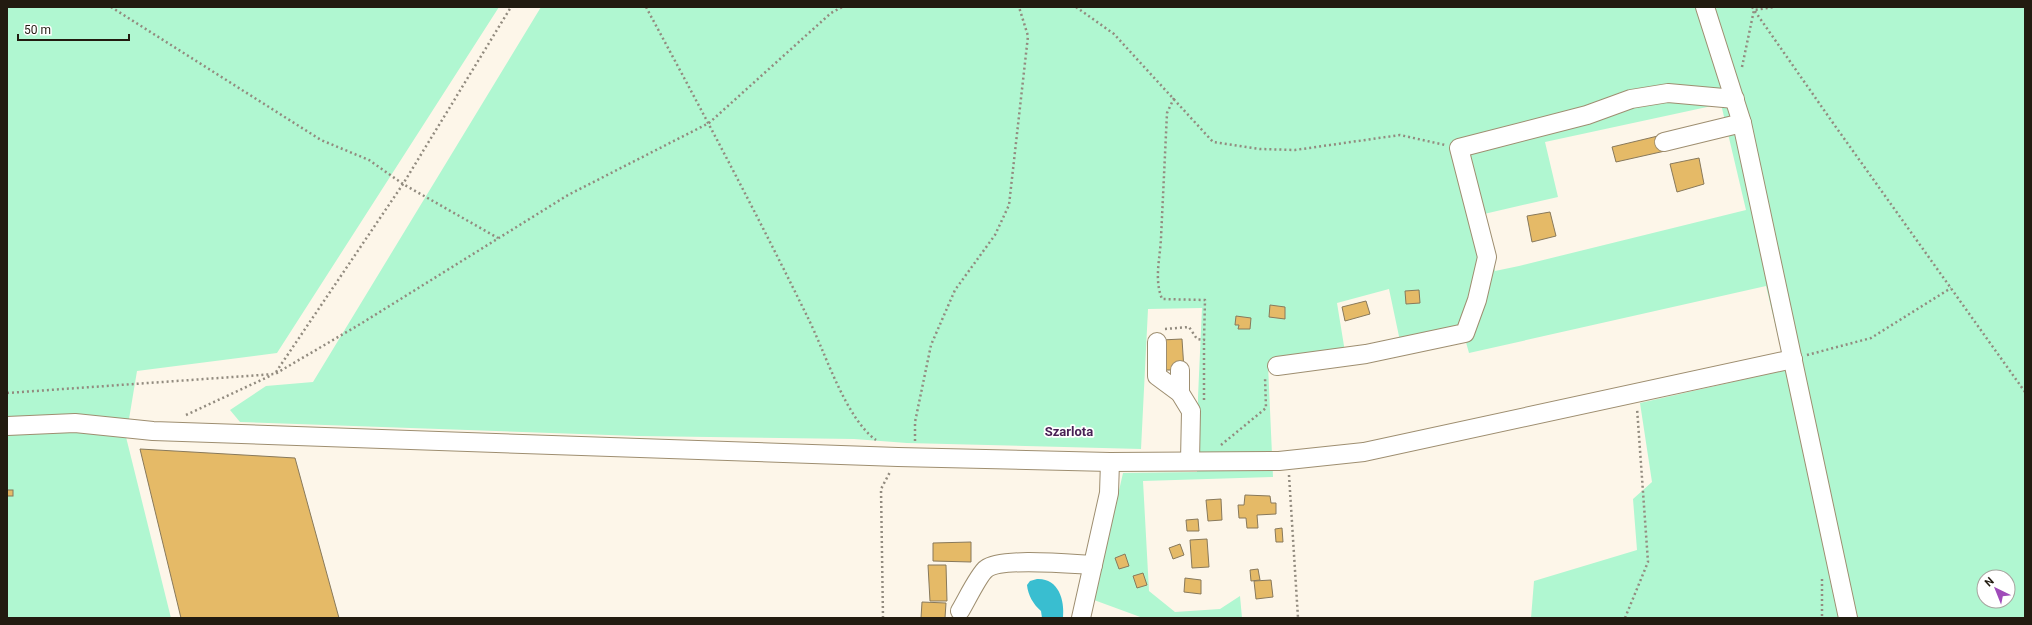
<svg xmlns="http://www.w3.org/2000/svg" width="2032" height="625" viewBox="0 0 2032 625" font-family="Roboto,sans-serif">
<rect width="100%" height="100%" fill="#fdf6e9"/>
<!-- green -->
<g fill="#b0f7d1" fill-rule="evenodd">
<polygon points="7,7 499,7 277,353 137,371 126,437 171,618 7,618"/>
<path d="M541 7H2025V618H1531L1534 581 1637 550 1633 499 1652 482 1640 403 1786 370 1766 286 1469 353 1462 328 1400 341 1389 289 1337 303 1345 352 1268 365 1273 477 1143 481 1149 591 1175 612 1220 609 1240 596 1242 618H1143L1094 600 1123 473 1197 472 1198 397 1202 308 1148 309 1141 449 907 443 854 439 637 436 240 422 230 410 266 386 313 382ZM1721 104 1746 210 1519 266 1495 271 1484 214 1558 197 1545 142ZM1984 577H2008V601H1984Z"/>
</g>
<!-- water -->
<path fill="#39bed0" d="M1037 579C1058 578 1065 599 1063 618H1042L1041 611C1033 604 1028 595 1027 585L1030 581Z"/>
<!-- building -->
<g fill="#e5ba67" stroke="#88795b">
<polygon points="1662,135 1665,151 1616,162 1612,147"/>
<polygon points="1699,158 1704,184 1677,192 1670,164"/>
<polygon points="1550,212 1556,236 1532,242 1527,216"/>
<polygon points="1419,290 1420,303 1406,304 1405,291"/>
<polygon points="1366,301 1370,314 1345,321 1342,307"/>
<polygon points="1270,305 1285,307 1285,319 1269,317"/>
<polygon points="1236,316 1251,318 1250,329 1238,329 1239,325 1235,325"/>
<polygon points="1182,339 1184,370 1162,370 1161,340"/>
<polygon points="140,449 295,458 339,618 181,618"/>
<rect x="7" y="490" width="6" height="6"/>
<polygon points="1245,495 1270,496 1271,503 1276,503 1276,514 1257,515 1258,528 1247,528 1246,518 1239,518 1238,505 1244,505"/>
<polygon points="1221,499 1222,520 1208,521 1206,500"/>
<polygon points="1198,519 1199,531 1187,531 1186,520"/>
<polygon points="1282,528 1283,542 1276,542 1275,529"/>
<polygon points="1207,539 1209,567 1192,568 1190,540"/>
<polygon points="971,542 971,562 933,561 933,543"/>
<polygon points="1180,544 1184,555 1173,559 1169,548"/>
<polygon points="1125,554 1129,566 1119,569 1115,558"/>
<polygon points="928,565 946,565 947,601 930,601"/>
<polygon points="1258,569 1260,580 1251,581 1250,570"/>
<polygon points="1143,573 1147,585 1137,588 1133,576"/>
<polygon points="1185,578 1201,580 1201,594 1184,592"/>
<polygon points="1271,580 1273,597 1256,599 1254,581"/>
<polygon points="922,602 946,603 945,618 921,618"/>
</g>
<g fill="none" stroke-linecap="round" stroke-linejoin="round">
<defs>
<g id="minor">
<polyline points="1705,7 1742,123 1848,618"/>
<polyline points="1664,142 1742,123"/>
<polyline points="1157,342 1157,376 1180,393 1191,411 1190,461"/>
<polyline points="1277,366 1366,354 1465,333 1477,300 1487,257 1459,148 1587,115 1631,99 1668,93 1735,99"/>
<polyline points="1180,370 1180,393"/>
<polyline points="7,426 75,423 153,431 898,457 1110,462 1279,461 1364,452 1793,359"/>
<path d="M960 611C965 603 979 574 986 569 1001 557 1072 564 1093 565"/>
<polyline points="1081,618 1109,493 1110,462"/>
</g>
</defs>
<!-- minor casing -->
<use href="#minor" stroke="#9e8e70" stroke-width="20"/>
<!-- path -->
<g stroke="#928b7f" stroke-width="2.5" stroke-dasharray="2 3" stroke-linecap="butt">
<polyline points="111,7 321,140 369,160 403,184 498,238"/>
<path d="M646 7C701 109 756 212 807 316 825 351 845 418 876 440"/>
<polyline points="1076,7 1114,34 1213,142 1260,149 1295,150 1400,135 1445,145"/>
<polyline points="1752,7 1833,123 2025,392"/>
<polyline points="1742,67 1754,10 1775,7"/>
<path d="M1165 329 1189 327 1197 339 1204 340 1205 300 1162 299C1154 279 1160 259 1161 238 1163 196 1165 155 1167 113L1174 98"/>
<polyline points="1807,355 1871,338 1951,288"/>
<polyline points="276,372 403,184 511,7"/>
<polyline points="7,393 275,374 362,323 568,195 709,123 831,13 842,7"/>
<polyline points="1204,400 1204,340"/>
<polyline points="186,415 272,375"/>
<polyline points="915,441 915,422 931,345 955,290 995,235 1009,205 1028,36 1019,7"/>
<polyline points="1221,445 1266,408 1265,377"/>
<polyline points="1289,475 1298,618"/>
<polyline points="1822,579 1822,618"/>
<polyline points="883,618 881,489 890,472"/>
<polyline points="1625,618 1648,562 1637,408"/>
</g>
<!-- minor -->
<use href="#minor" stroke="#fff" stroke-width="18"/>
</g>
<g text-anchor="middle" stroke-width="3.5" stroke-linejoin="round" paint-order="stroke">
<!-- quarter labels -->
<g font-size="13" font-weight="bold" fill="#482055" stroke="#fff">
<text x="1069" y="436">Szarlota</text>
</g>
</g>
<!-- border -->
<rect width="2032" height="625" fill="none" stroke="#221b10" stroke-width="16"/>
<!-- north arrow -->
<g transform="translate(1996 589) rotate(317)"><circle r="19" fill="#ffffff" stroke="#a7a49f"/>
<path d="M0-3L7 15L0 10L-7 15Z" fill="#9f4bb9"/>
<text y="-6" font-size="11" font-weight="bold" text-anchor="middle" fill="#221b10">N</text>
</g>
<!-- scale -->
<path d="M18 34v6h111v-6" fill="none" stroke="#221b10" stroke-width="2"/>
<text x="24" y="34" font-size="12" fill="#221b10" stroke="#ffffff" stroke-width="3" paint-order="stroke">50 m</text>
</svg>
